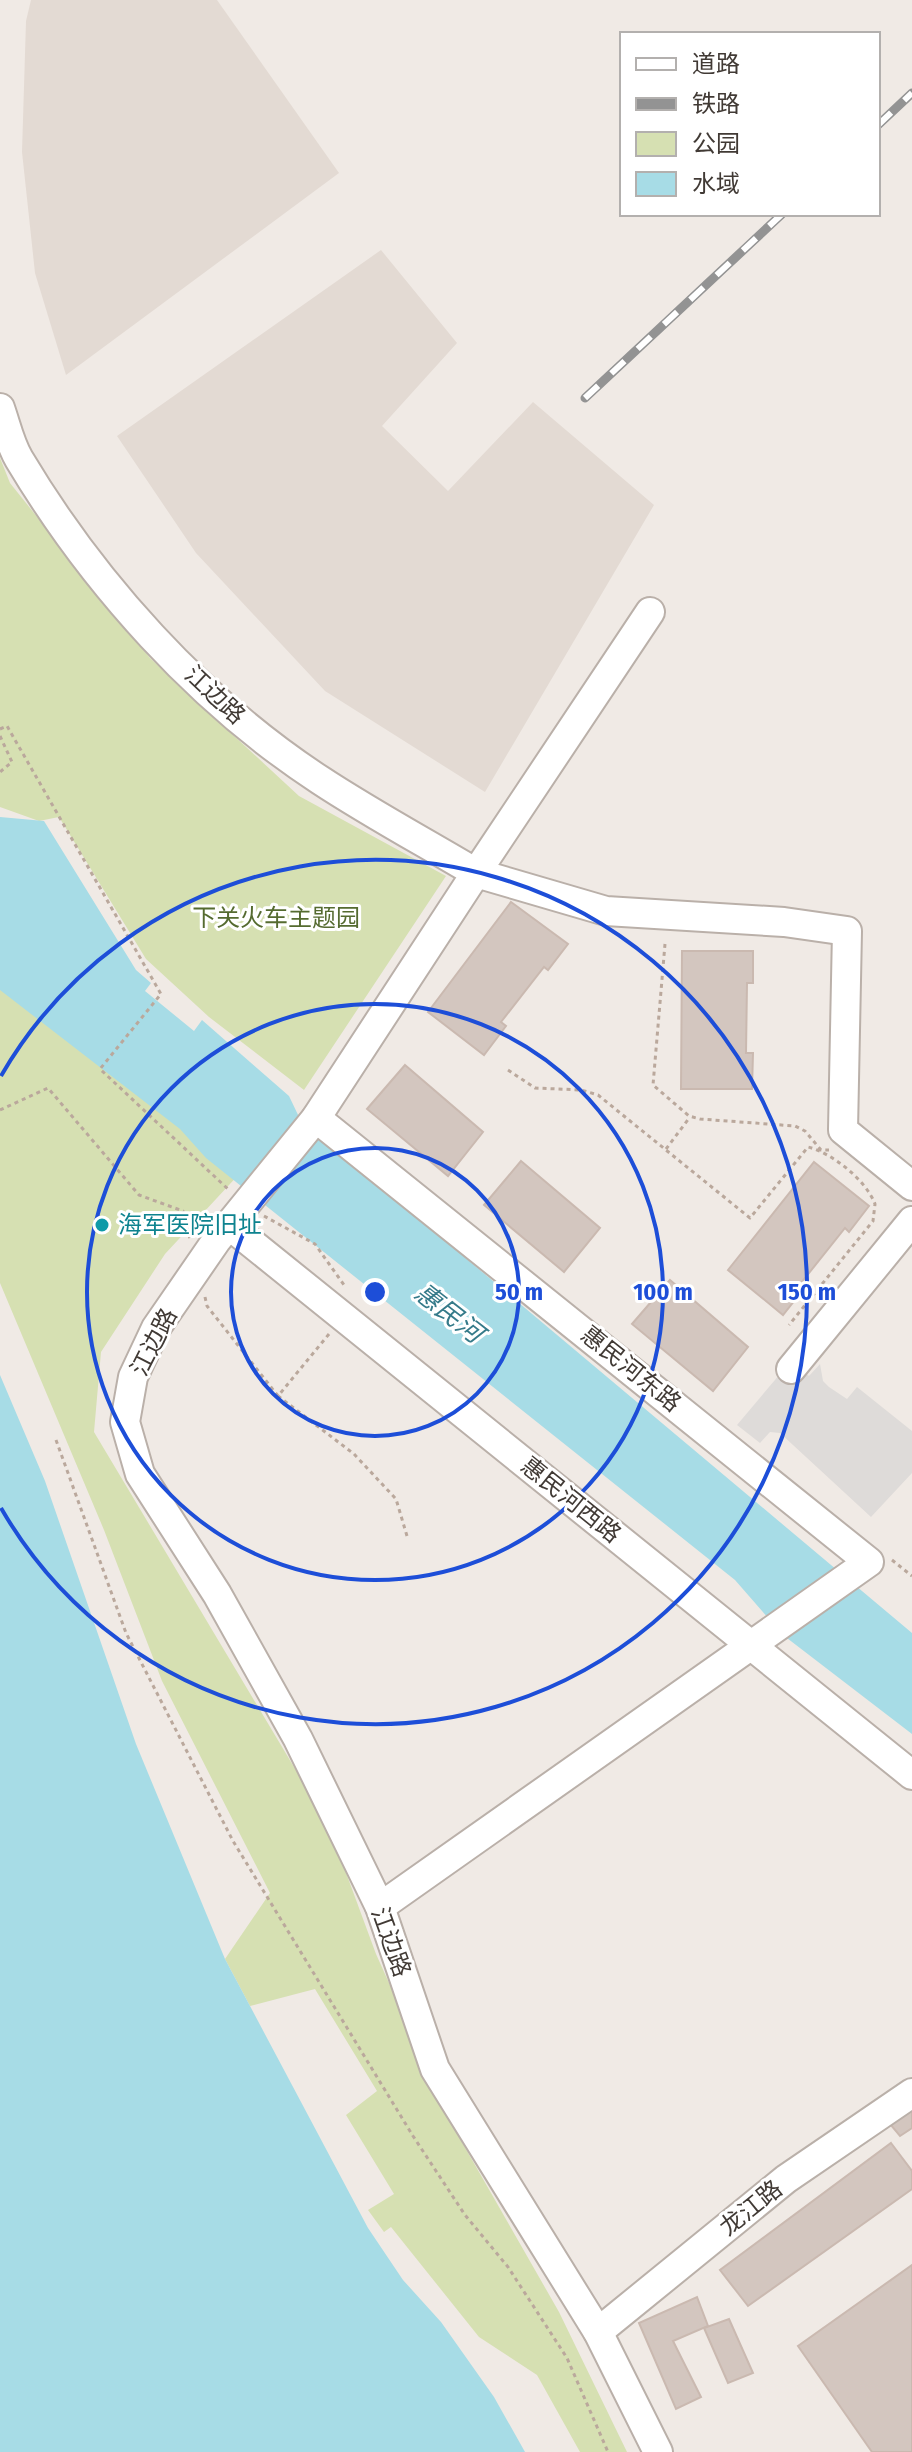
<svg xmlns="http://www.w3.org/2000/svg" width="912" height="2452" viewBox="0 0 912 2452" font-family="'Fira Sans Condensed','Noto Sans SC',sans-serif">
<rect width="100%" height="100%" fill="#f0eae5"/>
<!-- residential -->
<g fill="#e3dad3">
<polygon points="31,0 217,0 339,173 66,375 35,273 22,152 26,21"/>
<polygon points="381,250 457,343 382,426 448,491 533,402 654,505 485,792 325,691 196,553 117,436"/>
</g>
<!-- green -->
<g fill="#d6e0b2">
<polygon points="0,458 10,483 150,658 299,796 446,876 304,1090 209,1017 146,959 59,817 39,821 0,807"/>
<polygon points="0,984 242,1171 165,1254 101,1352 94,1432 328,1824 376,1954 455,2130 559,2312 627,2452 580,2452 537,2375 479,2337 391,2227 384,2232 368,2210 394,2194 346,2115 377,2091 315,1989 250,2006 225,1959 270,1893 162,1681 104,1530 0,1283"/>
</g>
<!-- parking -->
<polygon fill="#dedbd9" points="791,1361 809,1376 820,1364 823,1381 829,1387 847,1399 857,1387 912,1431 912,1473 871,1517 780,1433 770,1432 760,1443 737,1425"/>
<!-- water -->
<g fill="#a7dce6">
<polygon points="0,817 44,821 136,970 151,983 145,991 194,1031 202,1020 289,1096 300,1119 912,1633 912,1734 783,1635 735,1580 206,1158 180,1129 0,990"/>
<polygon points="0,1375 45,1481 136,1744 225,1959 368,2228 403,2280 441,2322 494,2397 525,2452 0,2452"/>
</g>
<!-- building -->
<g fill="#d3c6bf" stroke="#cab9b0" stroke-width="2">
<polygon points="511,902 568,944 548,970 544,967 501,1022 506,1026 484,1055 428,1012"/>
<polygon points="682,951 753,951 753,983 747,983 746,1053 753,1053 752,1089 681,1089"/>
<polygon points="405,1065 483,1132 448,1176 367,1109"/>
<polygon points="521,1161 600,1228 564,1272 484,1205"/>
<polygon points="814,1162 869,1206 849,1232 845,1228 801,1283 806,1286 783,1315 728,1270"/>
<polygon points="670,1280 748,1347 713,1391 632,1324"/>
<polygon points="912,2109 912,2128 900,2136 890,2124"/>
<polygon points="891,2143 912,2171 912,2189 748,2306 720,2270"/>
<polygon points="912,2265 912,2452 872,2452 798,2346"/>
<polygon points="697,2297 708,2326 673,2341 701,2397 676,2409 639,2323"/>
<polygon points="729,2319 753,2373 728,2383 704,2328"/>
</g>
<g fill="none" stroke-linecap="round" stroke-linejoin="round">
<defs>
<g id="minor">
<path d="M0 408C6 425 10 444 19 459 93 583 199 701 320 780 370 813 424 842 476 873L316 1118 216 1241 156 1328 133 1377 125 1422 140 1474 217 1594 298 1739 380 1907 435 2069 598 2332 658 2452"/>
<polyline points="650,612 476,873 606,911 784,922 847,931 843,1130 912,1186"/>
<polyline points="316,1118 869,1562 380,1907"/>
<polyline points="229,1225 912,1775"/>
<polyline points="791,1369 912,1221"/>
<polyline points="598,2332 786,2179 912,2093"/>
</g>
</defs>
<!-- minor casing -->
<use href="#minor" stroke="#bab0a9" stroke-width="32"/>
<!-- path -->
<g stroke="#baa89c" stroke-width="3" stroke-dasharray="4 4" stroke-linecap="butt">
<polyline points="0,729 7,726 161,994 100,1069 229,1190"/>
<polyline points="0,736 12,762 0,772"/>
<polyline points="665,944 653,1085 689,1116 700,1119 795,1126 805,1131 821,1150 829,1150"/>
<path d="M508 1070 535 1088 581 1090 598 1095 750 1218 808 1147C832 1153 866 1180 875 1204L873 1221 789 1325"/>
<polyline points="0,1110 48,1088 139,1195 183,1211 190,1239"/>
<polyline points="666,1149 690,1117"/>
<polyline points="264,1216 315,1244 344,1285"/>
<polyline points="205,1297 207,1306 278,1396"/>
<polyline points="329,1334 278,1396 354,1454 396,1499 407,1536"/>
<polyline points="56,1440 126,1633 233,1841 413,2136 465,2215 508,2267 567,2358 608,2452"/>
<polyline points="892,1560 912,1576"/>
</g>
<!-- minor -->
<use href="#minor" stroke="#fff" stroke-width="28"/>
<defs>
<g id="rail">
<polyline points="878,125 912,93"/>
<polyline points="585,398 782,214"/>
</g>
</defs>
<!-- rail casing -->
<use href="#rail" stroke="#939393" stroke-width="9"/>
<!-- rail -->
<use href="#rail" stroke="#fff" stroke-width="6" stroke-dasharray="18" stroke-linecap="butt"/>
</g>
<!-- distance rings -->
<g fill="none" stroke="#1d4ed8" stroke-width="4">
<circle cx="375" cy="1292" r="144"/>
<circle cx="375" cy="1292" r="288"/>
<path d="M1 1076A432 432 0 1 1 1 1508"/>
</g>
<!-- markers -->
<circle fill="#0f9aa8" stroke="#fff" stroke-width="3" cx="102" cy="1225" r="8"/>
<g text-anchor="middle" stroke-width="6" stroke-linejoin="round" paint-order="stroke">
<!-- street labels -->
<g font-size="24" fill="#413a35" stroke="#fff">
<text transform="translate(215 695) rotate(43)" y="8">江边路</text>
<text transform="translate(154 1342) rotate(-63)" y="8">江边路</text>
<text transform="translate(631 1369) rotate(39)" y="8">惠民河东路</text>
<text transform="translate(571 1500) rotate(39)" y="8">惠民河西路</text>
<text transform="translate(391 1942) rotate(70)" y="8">江边路</text>
<text transform="translate(751 2208) rotate(-39)" y="8">龙江路</text>
</g>
<!-- park labels -->
<g font-size="24" fill="#556b30" stroke="#fff">
<text x="276" y="926">下关火车主题园</text>
</g>
<!-- culture labels -->
<g font-size="24" fill="#0d838f" stroke="#fff" text-anchor="start">
<text x="118" y="1233">海军医院旧址</text>
</g>
<!-- water labels -->
<g font-size="26" font-style="italic" fill="#367b8a" stroke="#fff">
<text transform="translate(449 1313) rotate(38)" y="9">惠民河</text>
</g>
</g>
<circle cx="375" cy="1292" r="12" fill="#1d4ed8" stroke="#fff" stroke-width="4"/>
<g font-size="24" text-anchor="middle" font-weight="bold" fill="#1d4ed8" stroke="#fff" stroke-width="6" stroke-linejoin="round" paint-order="stroke">
<text x="519" y="1300">50 m</text>
<text x="663" y="1300">100 m</text>
<text x="807" y="1300">150 m</text>
</g>
<!-- legend -->
<rect x="620" y="32" width="260" height="184" fill="#ffffff" stroke="#b3b0ae" stroke-width="2"/>
<rect x="636" y="58" width="40" height="12" fill="#ffffff" stroke="#b3b0ae" stroke-width="2"/>
<text x="692" y="72" font-size="24" fill="#413a35">道路</text>
<rect x="636" y="98" width="40" height="12" fill="#939393" stroke="#b3b0ae" stroke-width="2"/>
<text x="692" y="112" font-size="24" fill="#413a35">铁路</text>
<rect x="636" y="132" width="40" height="24" fill="#d6e0b2" stroke="#b3b0ae" stroke-width="2"/>
<text x="692" y="152" font-size="24" fill="#413a35">公园</text>
<rect x="636" y="172" width="40" height="24" fill="#a7dce6" stroke="#b3b0ae" stroke-width="2"/>
<text x="692" y="192" font-size="24" fill="#413a35">水域</text>
</svg>
